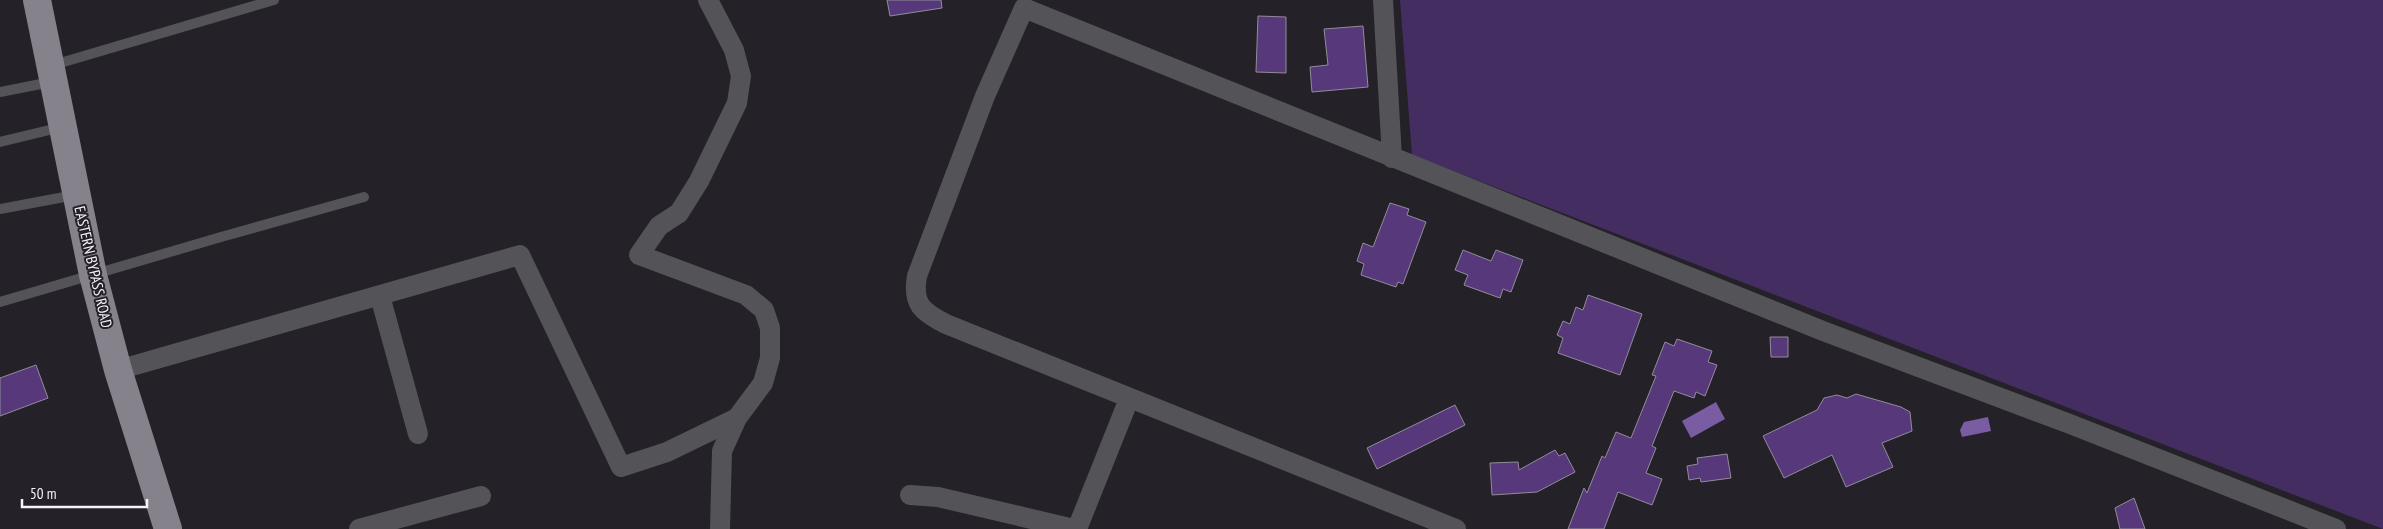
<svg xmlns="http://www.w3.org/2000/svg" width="2383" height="529" viewBox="0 0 2383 529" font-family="'PT Sans Narrow',sans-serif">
<rect width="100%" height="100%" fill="#242129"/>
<!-- green -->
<polygon fill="#442d60" points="1400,0 2383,0 2383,529 1412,155"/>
<!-- water -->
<g fill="#7a5ca2">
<polygon points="1716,402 1725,419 1691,438 1682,421"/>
<polygon points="1988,417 1991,431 1962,437 1960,430 1964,422"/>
</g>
<!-- building -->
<g fill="#57397b" stroke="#918d98">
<polygon points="887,0 941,0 942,8 890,16"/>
<polygon points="1258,16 1286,17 1286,73 1256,72"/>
<polygon points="1363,26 1368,87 1312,92 1310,67 1328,65 1324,29"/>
<polygon points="1390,203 1409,209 1407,215 1426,222 1403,284 1398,282 1396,287 1361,275 1364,264 1357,261 1363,243 1373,247"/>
<polygon points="1463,250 1491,261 1496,250 1523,260 1511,292 1503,289 1500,298 1464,285 1468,275 1455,270"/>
<polygon points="1588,295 1642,314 1620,375 1558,353 1563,338 1557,335 1563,321 1570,324 1576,307 1583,310"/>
<polygon points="1770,337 1788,337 1788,357 1771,357"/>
<polygon points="1677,339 1712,351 1708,362 1717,365 1705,396 1696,392 1694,398 1674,391 1652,446 1656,448 1646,473 1662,479 1652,505 1618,492 1604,529 1568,529 1584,488 1587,493 1602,456 1605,458 1616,432 1631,438 1656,376 1652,375 1665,342 1674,346"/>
<polygon points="36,365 48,398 0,416 0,378"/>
<polygon points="1856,394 1901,407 1910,412 1912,431 1882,443 1893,467 1846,487 1832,455 1784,478 1763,436 1817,410 1824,398 1837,395 1847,398"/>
<polygon points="1455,405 1465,425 1377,469 1367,448"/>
<polygon points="1555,450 1559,456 1565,453 1575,472 1537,492 1492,495 1490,463 1518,462 1519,470"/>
<polygon points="1727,454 1731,478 1701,482 1700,478 1689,480 1687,466 1698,464 1697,458"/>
<polygon points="2134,498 2145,529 2120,529 2115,508"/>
</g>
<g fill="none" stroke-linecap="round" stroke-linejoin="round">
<!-- lane -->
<g stroke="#545357" stroke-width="10">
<polyline points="50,66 274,0"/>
<polyline points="0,92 51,82"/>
<polyline points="0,142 62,127"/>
<polyline points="0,209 75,195"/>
<polyline points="0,302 221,237 364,197"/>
</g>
<!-- street -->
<g stroke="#545357" stroke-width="20">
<polyline points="708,0 734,50 741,76 737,103 699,181 679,213 659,226 639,255 746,295 764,310 770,328 770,358 763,383 737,418 722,451 720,529"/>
<polyline points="1383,0 1392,158"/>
<polyline points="380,296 418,434"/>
<polyline points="118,370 520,255 621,467 667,452 737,418"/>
<polyline points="910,495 938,497 1074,529"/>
<polyline points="359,529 481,496"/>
<polyline points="1077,529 1129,399"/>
<path d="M1456 529 946 324C922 312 912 304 917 276L985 96 1024 8 1823 331 2070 424 2336 529"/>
</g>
<!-- primary -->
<polyline stroke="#86828c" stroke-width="28" points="37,0 93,275 118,370 168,529"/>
</g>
<g text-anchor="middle" stroke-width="4" stroke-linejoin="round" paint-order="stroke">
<!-- street labels -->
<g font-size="15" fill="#f5f3f9" stroke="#242129">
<text transform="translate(93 267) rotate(77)" y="5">EASTERN BYPASS ROAD</text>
</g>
</g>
<!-- scale -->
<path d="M22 499v8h125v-8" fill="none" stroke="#f5f3f9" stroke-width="2.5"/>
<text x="30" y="499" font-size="15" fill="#f5f3f9" stroke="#242129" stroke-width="4" paint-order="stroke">50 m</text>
</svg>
